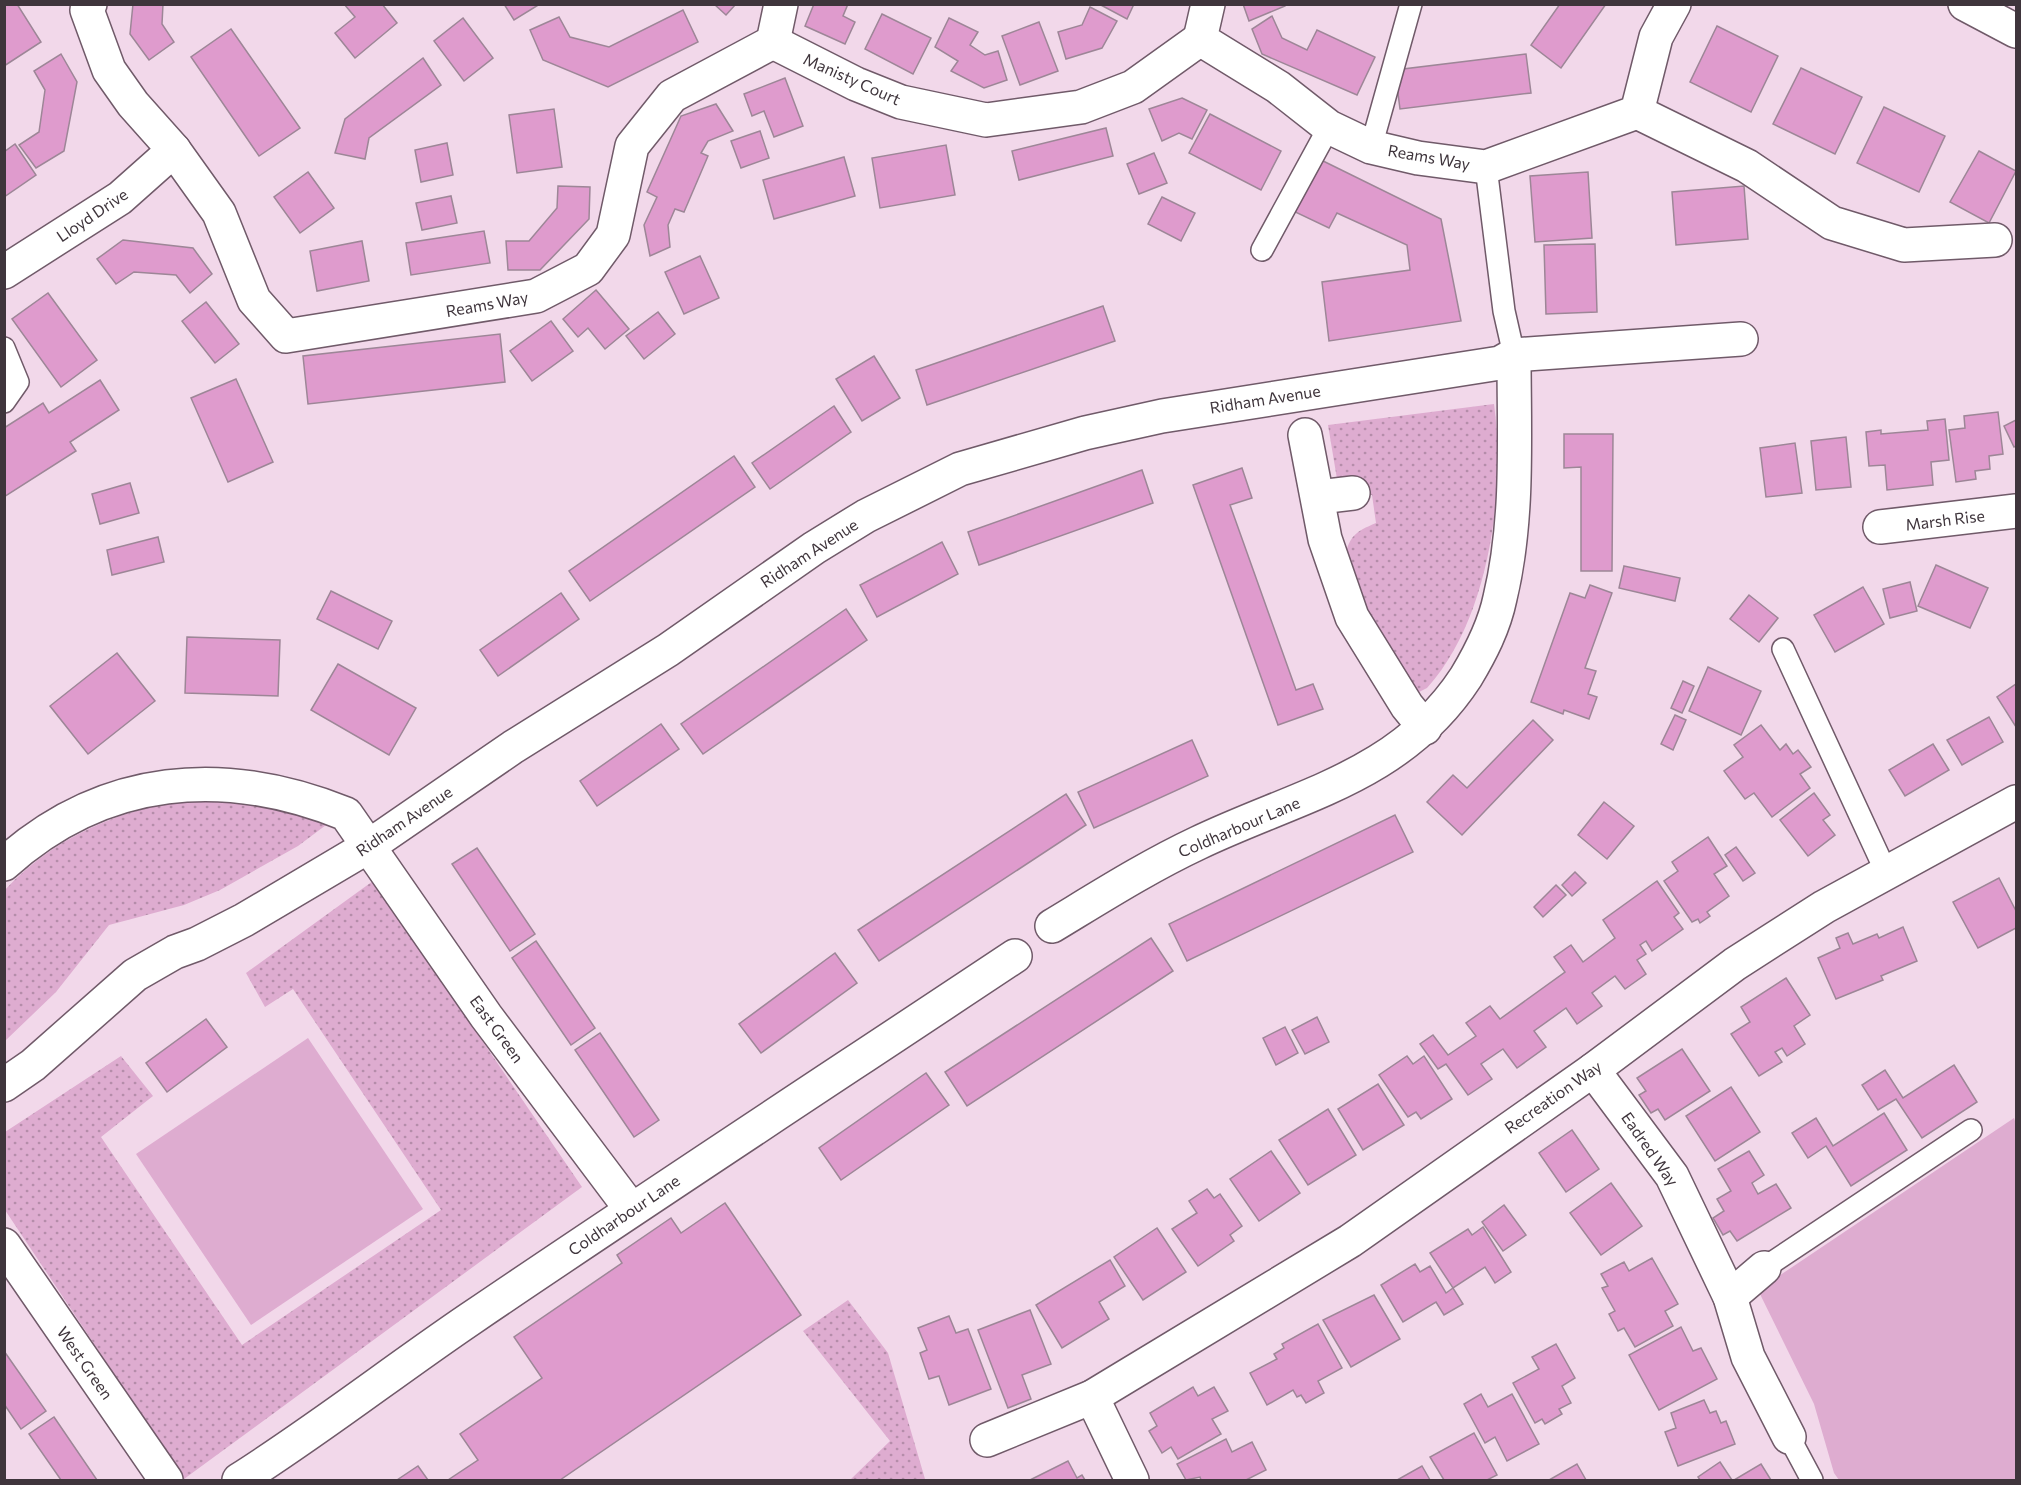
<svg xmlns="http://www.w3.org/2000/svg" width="2021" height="1485" viewBox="0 0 2021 1485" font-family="Commissioner,sans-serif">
<defs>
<pattern id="grass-dots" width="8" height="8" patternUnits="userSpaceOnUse" patternTransform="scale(1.5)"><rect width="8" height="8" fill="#deacd0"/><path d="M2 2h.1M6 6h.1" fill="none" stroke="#b58daa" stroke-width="1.8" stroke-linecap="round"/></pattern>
</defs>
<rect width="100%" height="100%" fill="#f2d8ea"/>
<!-- grass -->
<g fill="url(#grass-dots)">
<path d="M1494 404C1506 492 1489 620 1427 688L1419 692 1412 691 1380 643 1344 559C1350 535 1355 532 1376 523L1372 495 1355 493 1337 479 1328 425Z"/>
<path d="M223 797 334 819 298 846 220 890 184 905 109 925 56 992 5 1041 4 891C62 828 141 801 223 797Z"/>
<polygon points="373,881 582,1187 184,1479 5,1210 5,1132 121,1056 153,1096 101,1137 242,1345 441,1210 293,989 265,1007 246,973"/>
<polygon points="848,1300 888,1353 925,1479 850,1480 890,1441 803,1331"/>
</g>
<!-- park -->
<g fill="#deacd0">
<polygon points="308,1038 423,1209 251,1325 136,1154"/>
<polygon points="2014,1118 2016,1124 2016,1480 1839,1480 1834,1473 1814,1404 1758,1290"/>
</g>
<!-- building -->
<g fill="#df9bcd" stroke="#9d8697" stroke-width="1.5">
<polygon points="7,4 17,4 41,42 4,66 4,6"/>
<polygon points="133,4 163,4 162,24 174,42 149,60 130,34"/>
<polygon points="344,4 382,4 397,23 355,58 335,33 355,17"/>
<polygon points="504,4 540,4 514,20"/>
<polygon points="714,4 736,4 726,15"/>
<polygon points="814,4 848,4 843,16 855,22 845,44 805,26"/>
<polygon points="1099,4 1134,4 1127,19"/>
<polygon points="1243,4 1285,4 1285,6 1249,21"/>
<polygon points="1560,4 1606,4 1561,68 1531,45"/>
<polygon points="1090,7 1117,21 1102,48 1066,59 1058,32 1082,25"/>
<polygon points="683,10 698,42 608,87 543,60 530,30 559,17 570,37 609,47"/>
<polygon points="882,14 931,38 913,74 865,49"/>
<polygon points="1272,16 1282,38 1307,50 1317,30 1375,57 1357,95 1262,54 1252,29"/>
<polygon points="463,18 493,58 464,81 434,41"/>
<polygon points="949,18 978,32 970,45 985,55 998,51 1007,80 984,88 951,71 958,61 935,47"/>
<polygon points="1039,22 1058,71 1020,85 1002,36"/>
<polygon points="1717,26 1778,56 1751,112 1690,82"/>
<polygon points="231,29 300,128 259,156 191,57"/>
<polygon points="61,54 77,82 64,151 36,168 19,145 39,132 45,90 34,71"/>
<polygon points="1526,54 1531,93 1400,109 1395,70"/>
<polygon points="423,58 441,85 369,138 365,159 335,153 345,119"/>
<polygon points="1801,68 1862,97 1835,154 1773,124"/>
<polygon points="785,78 803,126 774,137 764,111 752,116 744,94"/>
<polygon points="1182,98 1207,110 1192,139 1179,133 1162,141 1149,109"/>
<polygon points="716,104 733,131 708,141 701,153 708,156 684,212 675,209 668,225 670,247 650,256 644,225 657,197 647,192 681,116"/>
<polygon points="1884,107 1945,136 1919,192 1857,163"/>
<polygon points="554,109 562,167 517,173 509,115"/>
<polygon points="1210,114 1281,151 1261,190 1189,153"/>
<polygon points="1106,128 1113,156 1019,180 1012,151"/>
<polygon points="760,131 769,158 741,168 731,141"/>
<polygon points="447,143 453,175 421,182 415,150"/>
<polygon points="15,144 36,175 4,197 4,152"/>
<polygon points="946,145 955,195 880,208 872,158"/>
<polygon points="1979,151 2016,171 1989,223 1950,202"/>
<polygon points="1154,153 1167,183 1139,194 1127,164"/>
<polygon points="844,157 855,196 774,219 763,180"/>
<polygon points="1315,157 1441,219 1461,321 1329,341 1322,282 1410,270 1407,245 1337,213 1329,228 1291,210"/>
<polygon points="308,172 334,208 300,233 274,197"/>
<polygon points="1588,172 1592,238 1535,242 1530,176"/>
<polygon points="558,186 590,187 589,219 540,270 508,270 506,241 529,241 557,208"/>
<polygon points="1744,186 1748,239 1676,245 1672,192"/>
<polygon points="451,196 457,223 422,230 416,203"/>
<polygon points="1162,197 1195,213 1181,241 1148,224"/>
<polygon points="484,231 490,263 411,275 406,243"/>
<polygon points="123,240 193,248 212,274 190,293 176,275 134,272 116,284 97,259"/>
<polygon points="362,241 369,281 317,291 310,251"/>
<polygon points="1595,244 1597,312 1546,314 1544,245"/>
<polygon points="700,256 719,298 684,314 665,272"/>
<polygon points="596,290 629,329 605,349 588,328 578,337 563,319"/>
<polygon points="48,293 97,360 61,387 12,319"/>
<polygon points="206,302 239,344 215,363 182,321"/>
<polygon points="1103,306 1115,341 927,405 916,370"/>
<polygon points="658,312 675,334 644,359 626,336"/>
<polygon points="551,321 573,351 532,381 510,351"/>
<polygon points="500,334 505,382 308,404 303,356"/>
<polygon points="874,356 900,398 862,421 836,379"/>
<polygon points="236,379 273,462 228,482 191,398"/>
<polygon points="100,380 119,410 70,442 76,451 4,497 4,428 43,403 49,413"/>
<polygon points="834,406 851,432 770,489 752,463"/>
<polygon points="1998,412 2003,454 1989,456 1990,469 1975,471 1976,479 1956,482 1949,430 1965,428 1964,416"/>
<polygon points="1945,419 1949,460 1931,462 1933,485 1887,490 1885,465 1869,466 1866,432 1881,430 1881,434 1928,430 1927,421"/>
<polygon points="2016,420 2016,446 2014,447 2004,426"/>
<polygon points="1564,434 1613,434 1612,571 1581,571 1581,467 1564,468"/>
<polygon points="1846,437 1851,487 1816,490 1811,441"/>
<polygon points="1795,443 1802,493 1766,497 1760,448"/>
<polygon points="734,456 755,487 590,601 569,571"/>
<polygon points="1242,468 1252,498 1230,505 1296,690 1313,684 1323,709 1278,725 1193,485"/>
<polygon points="1142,470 1153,503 979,565 968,532"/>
<polygon points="130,483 139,513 100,524 92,494"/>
<polygon points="158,537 164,562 112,575 107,550"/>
<polygon points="942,542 958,574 877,617 860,585"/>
<polygon points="1936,565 1988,588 1970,628 1918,606"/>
<polygon points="1624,566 1680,578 1675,601 1619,588"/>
<polygon points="1910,582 1917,611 1890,618 1883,589"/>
<polygon points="1590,585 1612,593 1585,668 1596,671 1588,694 1597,697 1589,719 1564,710 1563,714 1531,702 1570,593 1585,598"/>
<polygon points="1863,587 1884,624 1835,652 1814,615"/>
<polygon points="331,591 392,621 378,649 317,619"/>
<polygon points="561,593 579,619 498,676 480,650"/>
<polygon points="1749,595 1778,618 1759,642 1730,619"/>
<polygon points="846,609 867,640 703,754 681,724"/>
<polygon points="187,637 280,640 278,696 185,693"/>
<polygon points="117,653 155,701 88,754 50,706"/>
<polygon points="338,664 416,708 389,755 311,710"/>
<polygon points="1708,667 1761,691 1741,735 1689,711"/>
<polygon points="1683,681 1694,686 1682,713 1671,708"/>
<polygon points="2016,684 2016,727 1997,697"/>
<polygon points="1675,715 1686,720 1673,750 1661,744"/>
<polygon points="1989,717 2003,742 1962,765 1947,740"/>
<polygon points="1533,720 1553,740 1462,835 1427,802 1453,775 1467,788"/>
<polygon points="661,724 679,749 597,806 580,781"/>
<polygon points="1761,725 1780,750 1786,744 1793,754 1798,750 1811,767 1800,774 1810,788 1772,817 1754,793 1745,799 1724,771 1743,757 1734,745"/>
<polygon points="1192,740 1208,776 1094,828 1078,792"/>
<polygon points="1933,744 1949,770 1905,796 1889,770"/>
<polygon points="1814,793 1830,815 1823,820 1835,835 1808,856 1780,820"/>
<polygon points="1066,794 1086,825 879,961 858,930"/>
<polygon points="1604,802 1634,826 1607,859 1578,835"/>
<polygon points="1395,815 1413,852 1187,961 1169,924"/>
<polygon points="1708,837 1727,866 1714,874 1729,896 1707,912 1710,916 1700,923 1698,919 1692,922 1664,881 1678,871 1672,862"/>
<polygon points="1736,847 1755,873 1743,881 1725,855"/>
<polygon points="477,848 535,934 510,951 452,864"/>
<polygon points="1575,872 1586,883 1572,896 1562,885"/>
<polygon points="1999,878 2016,911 2016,928 1978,948 1953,902"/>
<polygon points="1657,881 1679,913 1674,917 1683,929 1652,951 1646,941 1640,945 1646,954 1637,960 1646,974 1625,989 1615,976 1592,993 1602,1006 1577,1024 1566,1008 1534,1031 1546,1047 1517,1068 1503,1049 1481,1064 1492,1079 1468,1095 1446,1064 1438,1069 1420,1044 1433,1035 1448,1055 1476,1036 1466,1023 1490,1006 1500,1019 1565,972 1554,957 1571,945 1583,962 1615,938 1603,920"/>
<polygon points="1556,885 1566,895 1543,917 1534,907"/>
<polygon points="1903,927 1917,961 1881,976 1883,980 1836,999 1818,958 1840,948 1836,938 1848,933 1853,944 1877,934 1879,938"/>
<polygon points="1151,938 1173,971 967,1106 945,1072"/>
<polygon points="536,941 595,1028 571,1045 512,958"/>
<polygon points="835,953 857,983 761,1053 739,1024"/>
<polygon points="1786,978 1810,1015 1794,1026 1805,1044 1787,1056 1782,1048 1775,1052 1782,1062 1759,1076 1731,1034 1750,1022 1741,1007"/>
<polygon points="1317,1017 1329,1042 1305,1054 1292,1030"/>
<polygon points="206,1019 227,1047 167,1092 146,1063"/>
<polygon points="1285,1027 1298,1053 1276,1065 1263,1038"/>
<polygon points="600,1033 659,1120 634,1137 575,1050"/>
<polygon points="1682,1049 1710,1091 1665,1120 1658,1109 1651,1113 1639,1095 1646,1091 1637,1078"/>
<polygon points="1407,1056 1413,1064 1424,1056 1452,1099 1421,1119 1416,1112 1408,1117 1379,1075"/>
<polygon points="1954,1065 1977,1102 1922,1138 1896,1099 1878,1110 1862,1085 1885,1070 1903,1098"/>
<polygon points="926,1073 949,1105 841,1180 819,1148"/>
<polygon points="1378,1084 1404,1125 1363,1150 1338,1109"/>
<polygon points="1731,1087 1760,1132 1715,1161 1686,1116"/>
<polygon points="1328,1109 1356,1155 1308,1185 1279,1140"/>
<polygon points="1884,1113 1907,1150 1851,1186 1826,1146 1808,1158 1792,1133 1816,1118 1833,1146"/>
<polygon points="1572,1130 1599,1169 1566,1192 1539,1153"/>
<polygon points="1271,1151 1300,1193 1259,1221 1230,1179"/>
<polygon points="1749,1151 1764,1175 1752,1183 1758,1194 1776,1184 1791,1208 1737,1241 1730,1231 1723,1235 1713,1218 1724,1211 1717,1199 1731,1191 1718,1169"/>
<polygon points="1611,1183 1642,1226 1601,1255 1570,1213"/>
<polygon points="1207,1189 1214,1198 1220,1194 1242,1226 1230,1235 1234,1241 1198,1266 1172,1229 1197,1213 1189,1201"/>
<polygon points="725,1203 801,1315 560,1480 448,1480 478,1460 460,1434 542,1378 514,1337 622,1263 617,1255 671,1218 681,1233"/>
<polygon points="1504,1205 1526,1235 1503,1251 1482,1222"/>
<polygon points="1483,1227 1511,1272 1495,1283 1485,1267 1453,1288 1430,1253 1468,1229 1472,1235"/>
<polygon points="1157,1228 1186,1272 1143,1300 1114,1257"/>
<polygon points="1652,1258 1678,1304 1665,1311 1673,1326 1635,1347 1624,1328 1618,1331 1609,1314 1615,1311 1602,1288 1608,1286 1601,1274 1624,1262 1629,1271"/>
<polygon points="1110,1260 1125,1286 1099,1302 1109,1319 1062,1348 1036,1305"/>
<polygon points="1415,1264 1420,1272 1430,1266 1446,1293 1453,1288 1463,1304 1444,1315 1436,1302 1403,1322 1381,1285"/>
<polygon points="1374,1295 1400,1339 1351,1367 1323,1320"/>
<polygon points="1030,1310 1051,1364 1022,1375 1031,1399 1008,1408 978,1330"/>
<polygon points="949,1316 956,1333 968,1329 991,1389 949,1405 939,1376 929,1379 920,1353 927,1350 918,1328"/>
<polygon points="1318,1324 1342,1368 1318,1381 1324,1393 1306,1403 1301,1395 1297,1397 1293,1390 1267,1405 1250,1373 1277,1359 1274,1354 1284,1348 1282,1344"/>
<polygon points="1681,1327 1693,1351 1701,1348 1717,1379 1659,1410 1629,1355"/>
<polygon points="1556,1344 1575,1378 1562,1386 1571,1403 1559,1409 1562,1414 1545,1424 1542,1419 1535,1423 1513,1383 1539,1369 1532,1357"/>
<polygon points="4,1351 46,1411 21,1429 4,1404"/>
<polygon points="1193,1387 1198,1396 1214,1387 1228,1411 1212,1419 1221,1434 1178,1459 1171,1447 1162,1453 1149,1431 1157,1426 1150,1413"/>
<polygon points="1481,1394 1488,1407 1512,1394 1539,1444 1507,1461 1495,1437 1485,1443 1464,1404"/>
<polygon points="1704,1400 1710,1413 1716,1411 1721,1423 1726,1421 1735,1444 1678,1466 1665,1432 1676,1428 1671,1413"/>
<polygon points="54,1417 97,1480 61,1480 29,1434"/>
<polygon points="1474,1433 1497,1475 1487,1480 1444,1480 1430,1457"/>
<polygon points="1226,1439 1232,1452 1252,1442 1266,1470 1246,1480 1201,1480 1200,1477 1186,1480 1177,1464"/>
<polygon points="1068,1461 1077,1478 1082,1475 1085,1480 1030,1480"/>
<polygon points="1720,1462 1732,1480 1700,1480 1698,1477"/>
<polygon points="1577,1464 1586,1480 1549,1480"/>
<polygon points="1761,1464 1771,1480 1734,1480"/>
<polygon points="418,1466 428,1480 397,1480"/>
<polygon points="1422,1466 1430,1480 1397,1480"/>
</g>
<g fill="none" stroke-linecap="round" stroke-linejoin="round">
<defs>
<g id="service">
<polyline points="1371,147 1411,4"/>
<polyline points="1486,167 1504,311 1514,355"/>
<polyline points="1262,250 1329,127"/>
<polyline points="4,348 18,382 4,402"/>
<polyline points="1783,649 1887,874"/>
<polyline points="1764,1268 1971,1130"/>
<polyline points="1789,1437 1812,1480"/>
</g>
<g id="minor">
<polyline points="90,4 87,10 109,70 133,104 174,150 219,213 254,300 286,336 536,296 588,269 613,235 632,146 672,96 773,42 781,4"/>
<polyline points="1208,4 1200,39 1278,87 1329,127 1371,147 1418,158 1486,167 1637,112 1656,37 1674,4"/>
<polyline points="773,42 856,84 901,102 986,120 1081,107 1133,87 1200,39"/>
<polyline points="1637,112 1747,166 1832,223 1904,245 1995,240"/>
<polyline points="4,272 120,198 174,150"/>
<polyline points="1305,435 1325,539 1352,617 1407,706 1425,728"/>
<polyline points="1319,497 1353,493"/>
<polyline points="1880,527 2016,511"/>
<path d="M4 864C104 774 225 765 346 814L486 1016 631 1209"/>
<path d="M1052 926C1100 897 1147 867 1198 843 1298 795 1401 777 1466 677 1481 652 1494 627 1500 598 1519 519 1514 436 1514 355"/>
<polyline points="1593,1070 1672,1176 1730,1297 1748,1357 1789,1437"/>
<polyline points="4,1085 33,1065 135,975 175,952 197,944 244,920 369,846 513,747 668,650 814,548 866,516 960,469 1085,433 1162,416 1500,363 1514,355 1741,339"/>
<polyline points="4,1245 166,1480"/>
<polyline points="1730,1297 1764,1268"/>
<polyline points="1092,1397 1132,1480"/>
<polyline points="987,1440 1092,1397 1350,1241 1593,1070 1735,964 1824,907 2016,802"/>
<path d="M239 1480C318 1430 392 1372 470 1319 651 1196 833 1077 1015 956"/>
</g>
<polyline id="secondary" points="1965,4 2016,31"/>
</defs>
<!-- service casing -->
<use href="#service" stroke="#705a69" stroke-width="24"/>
<!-- minor casing -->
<use href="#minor" stroke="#705a69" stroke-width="36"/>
<!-- secondary casing -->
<use href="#secondary" stroke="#705a69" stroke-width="36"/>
<!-- service -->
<use href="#service" stroke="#fff" stroke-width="21"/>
<!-- minor -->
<use href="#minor" stroke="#fff" stroke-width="33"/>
<!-- secondary -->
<use href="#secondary" stroke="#fff" stroke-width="33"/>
</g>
<g text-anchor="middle" stroke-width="4.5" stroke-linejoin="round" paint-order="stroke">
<!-- street labels -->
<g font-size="16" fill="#3f353c" stroke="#fff">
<text transform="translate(852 79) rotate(24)" y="6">Manisty Court</text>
<text transform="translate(1429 157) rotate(10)" y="6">Reams Way</text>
<text transform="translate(92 215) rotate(-34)" y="6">Lloyd Drive</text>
<text transform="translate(487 304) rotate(-10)" y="6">Reams Way</text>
<text transform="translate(1265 399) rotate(-9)" y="6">Ridham Avenue</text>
<text transform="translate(1945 520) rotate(-7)" y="6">Marsh Rise</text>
<text transform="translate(809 553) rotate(-33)" y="6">Ridham Avenue</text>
<text transform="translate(404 821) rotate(-34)" y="6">Ridham Avenue</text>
<text transform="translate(1239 827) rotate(-23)" y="6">Coldharbour Lane</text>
<text transform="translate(497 1029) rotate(54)" y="6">East Green</text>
<text transform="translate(1553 1097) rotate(-35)" y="6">Recreation Way</text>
<text transform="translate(1650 1149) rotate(55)" y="6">Eadred Way</text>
<text transform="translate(624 1215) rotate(-34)" y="6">Coldharbour Lane</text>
<text transform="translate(85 1363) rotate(55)" y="6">West Green</text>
</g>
</g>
<!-- border -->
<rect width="2021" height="1485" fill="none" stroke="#3f353c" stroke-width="12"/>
</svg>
